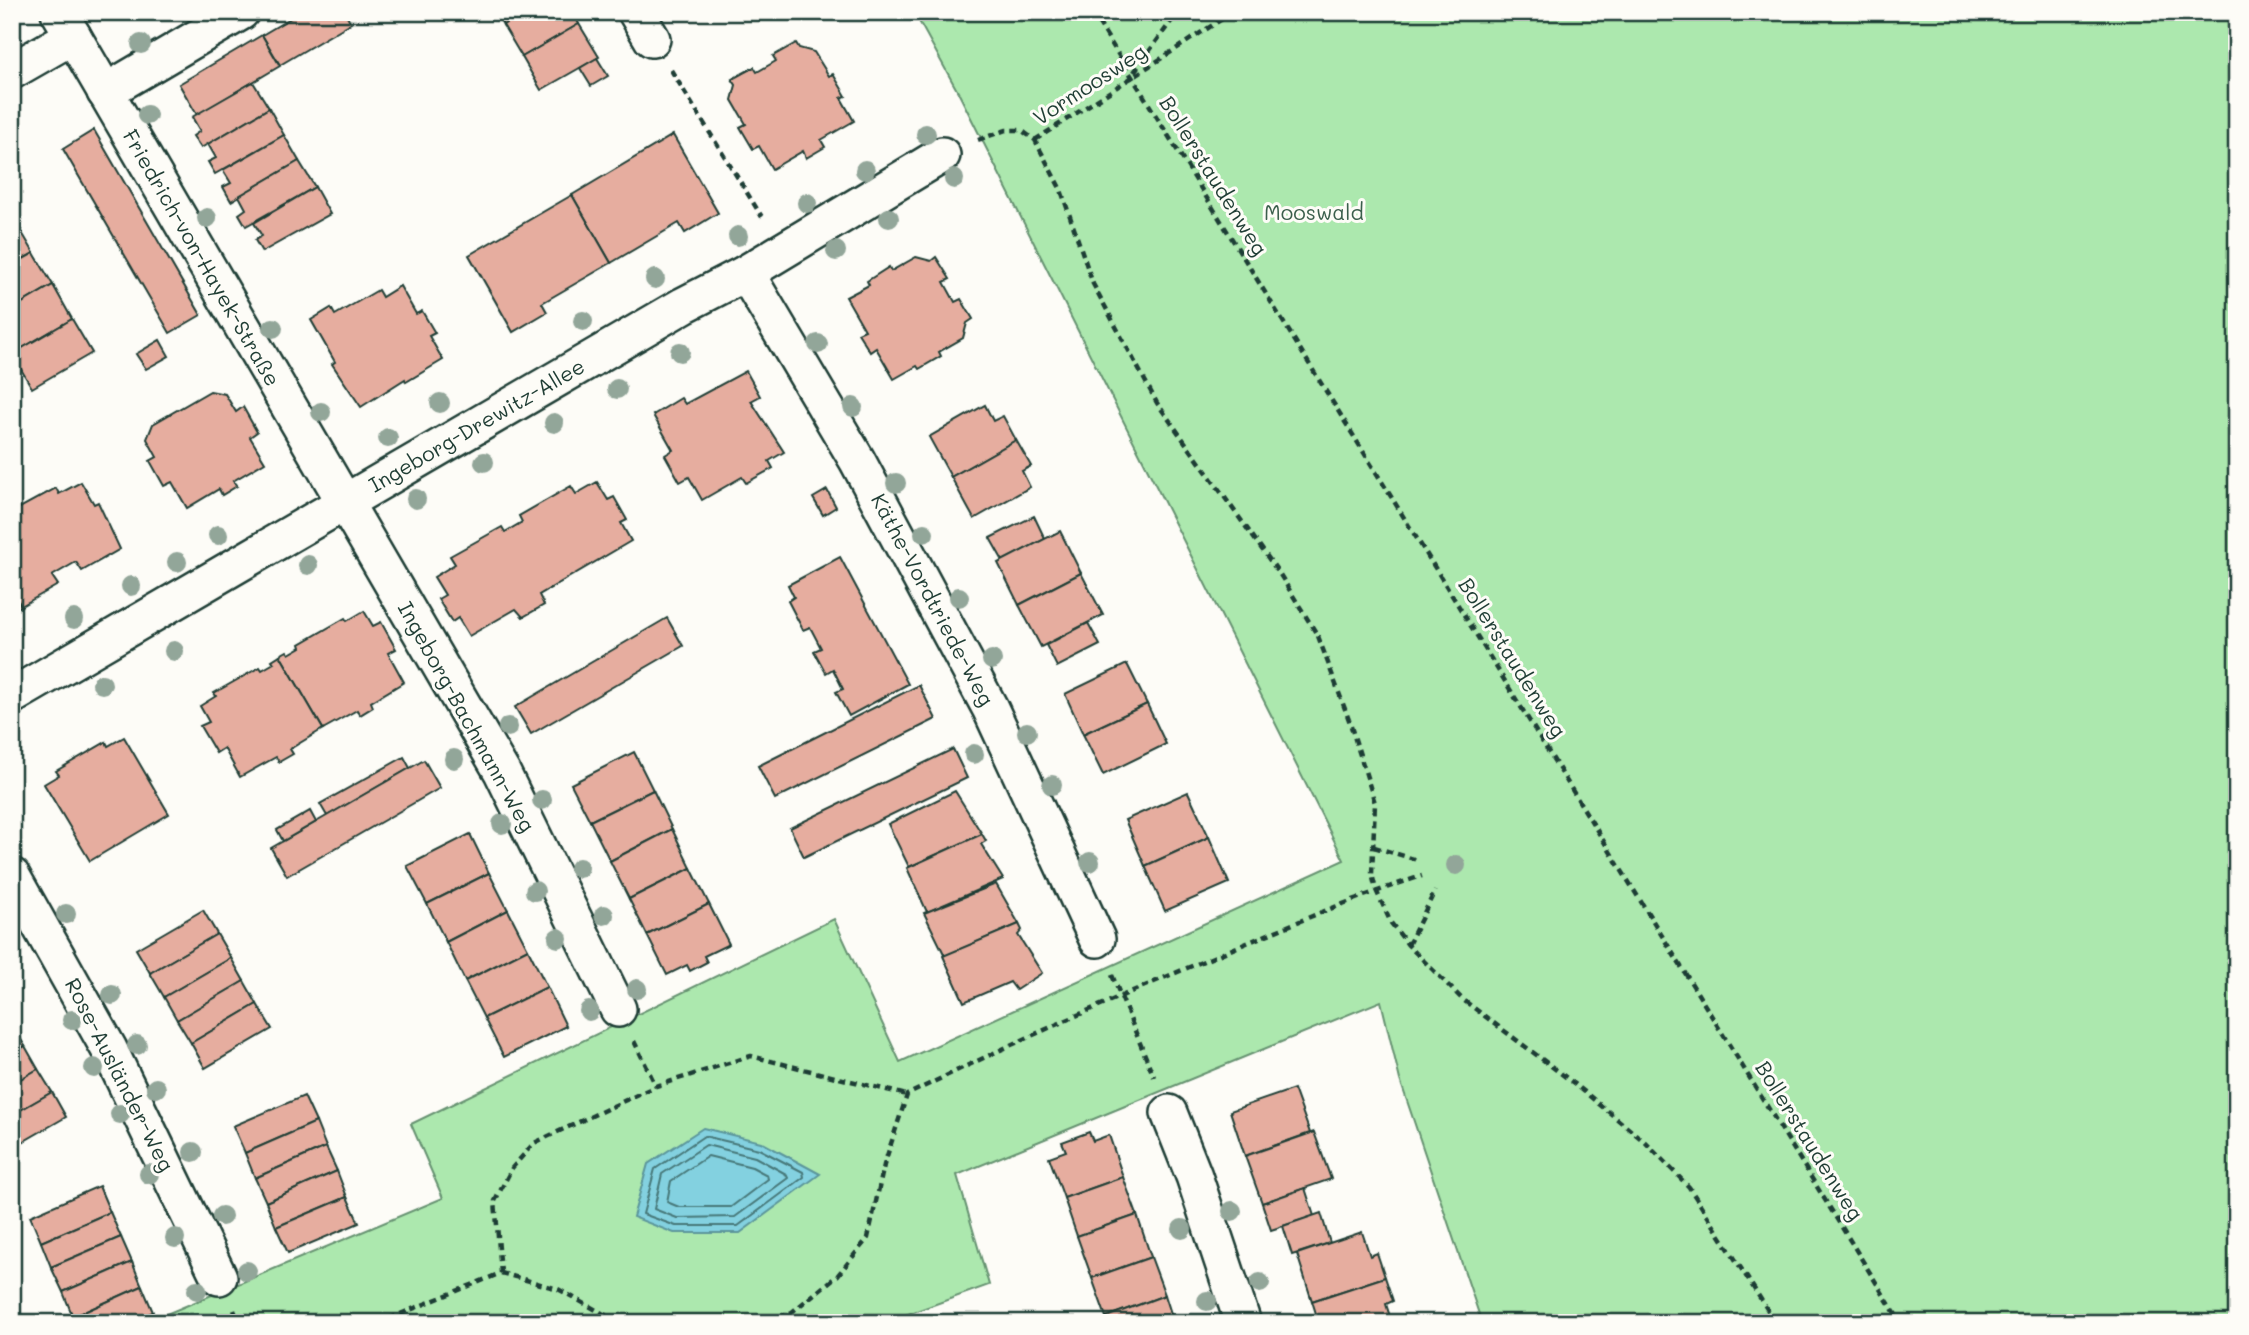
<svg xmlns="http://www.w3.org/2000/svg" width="2249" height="1335" viewBox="0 0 2249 1335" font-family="Mali,sans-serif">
<rect width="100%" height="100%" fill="#fdfcf7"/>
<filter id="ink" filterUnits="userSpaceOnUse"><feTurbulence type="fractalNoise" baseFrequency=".0143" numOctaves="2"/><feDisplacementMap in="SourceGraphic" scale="14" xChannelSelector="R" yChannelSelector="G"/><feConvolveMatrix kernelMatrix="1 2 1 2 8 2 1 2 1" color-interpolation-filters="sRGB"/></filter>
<g filter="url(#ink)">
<!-- green -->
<polygon fill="#ace8ae" stroke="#669271" stroke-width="2" points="914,12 2237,12 2237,1323 1482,1323 1400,1080 1381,1001 957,1175 989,1285 883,1323 512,1323 509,1315 487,1323 145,1323 443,1198 411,1124 834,919 900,1062 1344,860 958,92"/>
<!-- water -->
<polygon fill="#83d1e0" stroke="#5b969b" stroke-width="2" points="703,1128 761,1142 820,1174 740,1233 674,1233 633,1217 648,1164"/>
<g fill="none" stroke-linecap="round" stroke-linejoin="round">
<!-- shore -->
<g stroke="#477879" stroke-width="2">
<polygon points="704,1136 759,1149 803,1172 804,1177 738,1226 676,1226 643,1214 655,1169"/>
<polygon points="706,1145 755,1157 786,1174 788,1178 735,1217 677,1218 654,1209 662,1174"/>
<polygon points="708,1156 752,1167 767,1175 768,1179 731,1207 679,1207 667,1202 671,1181"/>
</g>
</g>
<!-- building -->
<g fill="#e6ad9f" stroke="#1f3d34" stroke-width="2">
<polygon points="301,12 345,12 351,23 280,65 262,35"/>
<polygon points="496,12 525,12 503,25"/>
<polygon points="525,12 573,12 579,24 522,57 503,25"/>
<polygon points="579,24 599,57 541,90 522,57"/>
<polygon points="262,35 280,66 197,115 179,84"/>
<polygon points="796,43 799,48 814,52 829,76 833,74 846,96 841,98 854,121 821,140 825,147 806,158 803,151 772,169 759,146 753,149 740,127 746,124 732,100 736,85 732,79 754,67 757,72 776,61 773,56"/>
<polygon points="597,58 608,76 591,86 580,68"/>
<polygon points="253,82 269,108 201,148 193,136 200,131 192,117"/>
<polygon points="269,108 284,135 215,174 208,162 216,158 208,144"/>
<polygon points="94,130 201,315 170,333 63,149"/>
<polygon points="284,135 299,161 231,201 223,187 231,183 223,170"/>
<polygon points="673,135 718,213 685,233 679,223 611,263 572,195"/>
<polygon points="299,161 315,187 246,226 239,214 246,209 239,196"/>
<polygon points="315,187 330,214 262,252 255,240 262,236 254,223"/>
<polygon points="572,195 611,263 542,303 547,312 513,332 469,255"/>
<polygon points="14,219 34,253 12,265 12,220"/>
<polygon points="34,253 53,285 12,309 12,265"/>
<polygon points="916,257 931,261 936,257 950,279 944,282 955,302 961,299 973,319 967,323 963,338 939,352 941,356 919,369 917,366 894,379 876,348 870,352 858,333 865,330 846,297 869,285 867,281 889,267 891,271"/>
<polygon points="53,285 72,319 12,354 12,309"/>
<polygon points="400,286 416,314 422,311 435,333 429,336 443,360 406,382 405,379 361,407 332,364 335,362 311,320 331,308 335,315 378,290 382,297"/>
<polygon points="72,319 92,353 32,388 12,354"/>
<polygon points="160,340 169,356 146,369 136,354"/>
<polygon points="746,371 760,396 751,401 784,452 769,461 773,468 746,483 742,477 702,500 689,477 680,482 665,455 673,450 653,415 681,398 685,404"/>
<polygon points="210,391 225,394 236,412 243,407 257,432 250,437 265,462 233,481 237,486 222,495 219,489 187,508 172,482 164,486 150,461 157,457 147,439 153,424"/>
<polygon points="985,405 993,421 1003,416 1016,440 951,477 929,437"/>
<polygon points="1016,440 1031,466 1022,471 1030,487 974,519 951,477"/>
<polygon points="81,482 94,504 98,502 120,549 82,571 76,562 52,576 58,585 21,606 12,591 12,512 56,488 59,494"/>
<polygon points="597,482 608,500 614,497 627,520 621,523 631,541 539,595 544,605 523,617 516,609 469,636 458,618 452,622 438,599 445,595 434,577 455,564 450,556 502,527 505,532 522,522 519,516 571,486 576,494"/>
<polygon points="827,490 836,507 823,515 813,498"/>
<polygon points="1034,516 1045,539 1003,561 990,538"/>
<polygon points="1060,531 1081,573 1019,605 998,563"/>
<polygon points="840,557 908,684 849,716 836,692 843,689 833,669 826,673 814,651 821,648 810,627 803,630 788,601 794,597 788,585"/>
<polygon points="1081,573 1103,615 1041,647 1019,605"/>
<polygon points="12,591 21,606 12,611"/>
<polygon points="364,611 373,626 381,622 396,649 388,653 404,682 371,702 373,707 360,715 357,710 323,729 280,655 287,651 289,654 301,647 300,644 345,618 347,621"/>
<polygon points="667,618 683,646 531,734 515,707"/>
<polygon points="1088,623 1100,645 1057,667 1046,645"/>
<polygon points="280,655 323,729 290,749 293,754 279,762 276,757 240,777 224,748 216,753 200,726 209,722 200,706 216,696 214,693 260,667 262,670 274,663 272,660"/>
<polygon points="1127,664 1147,704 1083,734 1065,694"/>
<polygon points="919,685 936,719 775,799 758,766"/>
<polygon points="1147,704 1166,744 1103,775 1083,734"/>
<polygon points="124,737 169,814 90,861 44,784 59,775 56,771 106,742 108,746"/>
<polygon points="953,749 967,778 804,857 790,828"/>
<polygon points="634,752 653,790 590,821 571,784"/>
<polygon points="404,757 410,768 327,816 320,804"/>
<polygon points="424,760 440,788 287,876 271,848"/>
<polygon points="653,790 672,829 610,861 590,821"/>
<polygon points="955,791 982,834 909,867 888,824"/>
<polygon points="1188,792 1209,837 1145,866 1125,820"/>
<polygon points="310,811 316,822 283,841 277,830"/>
<polygon points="672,829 691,868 629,899 610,861"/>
<polygon points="470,834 489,873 427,904 407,866"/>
<polygon points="982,834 986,841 981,844 1003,879 927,912 907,868"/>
<polygon points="1209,837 1229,883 1165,911 1145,866"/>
<polygon points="691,868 709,904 647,935 629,899"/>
<polygon points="489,873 508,910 446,942 427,904"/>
<polygon points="996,884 1019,924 945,956 924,913"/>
<polygon points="709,904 729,944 704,956 707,962 690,971 687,965 667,975 647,935"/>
<polygon points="203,910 217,934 150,973 136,949"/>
<polygon points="508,910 528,949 465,981 446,942"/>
<polygon points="1019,924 1022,930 1018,935 1042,973 1016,990 1010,982 964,1002 943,956"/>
<polygon points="217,934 231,958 164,997 150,973"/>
<polygon points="528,949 547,987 484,1018 465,981"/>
<polygon points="231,958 244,981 177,1020 164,997"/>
<polygon points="244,981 257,1004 191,1043 177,1020"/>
<polygon points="547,987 566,1026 504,1057 484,1018"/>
<polygon points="257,1004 272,1029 205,1068 191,1043"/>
<polygon points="12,1025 25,1046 12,1053"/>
<polygon points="25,1046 38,1069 12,1084 12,1053"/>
<polygon points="38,1069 52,1092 12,1115 12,1084"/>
<polygon points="1294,1089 1310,1133 1245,1156 1230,1111"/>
<polygon points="52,1092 66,1117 12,1148 12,1115"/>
<polygon points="304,1096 316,1122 245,1153 233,1126"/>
<polygon points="316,1122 326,1147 255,1178 245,1153"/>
<polygon points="1089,1132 1093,1141 1109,1135 1123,1177 1064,1198 1049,1157 1066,1151 1062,1142"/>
<polygon points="1314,1132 1331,1179 1262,1203 1245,1156"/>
<polygon points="326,1147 337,1171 266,1202 255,1178"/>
<polygon points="337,1171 347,1197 276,1227 266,1202"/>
<polygon points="1123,1177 1137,1215 1077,1236 1064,1198"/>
<polygon points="99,1186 110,1212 41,1242 30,1216"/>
<polygon points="1305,1188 1314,1216 1271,1230 1262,1203"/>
<polygon points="347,1197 359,1223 288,1253 276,1227"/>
<polygon points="110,1212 121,1237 51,1267 41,1242"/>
<polygon points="1321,1213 1330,1243 1292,1255 1283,1226"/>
<polygon points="1137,1215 1151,1257 1092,1278 1077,1236"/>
<polygon points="1362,1232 1370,1256 1377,1253 1385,1277 1312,1301 1297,1254"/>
<polygon points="121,1237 132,1262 63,1292 51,1267"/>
<polygon points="1151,1257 1165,1295 1106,1317 1092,1278"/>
<polygon points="132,1262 142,1286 73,1317 63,1292"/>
<polygon points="1385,1277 1393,1301 1386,1304 1392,1323 1319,1323 1312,1301"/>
<polygon points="142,1286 153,1312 128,1323 76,1323 73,1317"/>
<polygon points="1165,1295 1174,1323 1108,1323 1106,1317"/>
</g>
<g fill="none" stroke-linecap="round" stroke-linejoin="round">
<defs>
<g id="minor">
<polyline points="59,12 502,772 618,1009"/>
<polyline points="636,12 652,39"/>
<polyline points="12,71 73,36"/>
<polyline points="105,92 241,12"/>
<polyline points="746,273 857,460 990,708 1097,939"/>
<polyline points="12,696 684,305 746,273 942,155"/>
<polyline points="12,876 109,1049 219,1277"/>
<polyline points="1169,1113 1194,1176 1243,1323"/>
</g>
</defs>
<!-- minor casing -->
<use href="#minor" stroke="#1f3d34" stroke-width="40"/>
<!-- path -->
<g stroke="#1f3d34" stroke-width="4.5" stroke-dasharray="7 5" stroke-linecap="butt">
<polyline points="1092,12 1901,1323"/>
<polyline points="671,70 762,217"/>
<polyline points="1134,72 1178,12"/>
<polyline points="978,140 1006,130 1021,130 1035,140 1061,190 1093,284 1157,403 1279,573 1318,636 1349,720 1375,803 1372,874 1376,890 1391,923 1408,945 1462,999 1575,1084 1645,1142 1689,1187 1776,1323"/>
<polyline points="1035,140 1233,12"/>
<polyline points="1374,847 1417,860"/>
<polyline points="1408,945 1435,891"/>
<polyline points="1112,975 1154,1077"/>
<polyline points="634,1041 656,1086"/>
<polyline points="501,1273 495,1201 512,1168 534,1143 656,1086 751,1056 907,1095"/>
<polyline points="234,1310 239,1323"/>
<polyline points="378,1323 501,1273 558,1289 620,1323"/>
<path d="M768 1323 792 1312 838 1275 868 1238 884 1165 907 1095C1009 1044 1113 999 1218 955 1286 927 1352 898 1422 876"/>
</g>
<!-- minor -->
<use href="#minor" stroke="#fdfcf7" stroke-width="35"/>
</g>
<!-- trees -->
<g fill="#92a699">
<circle cx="141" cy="44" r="10"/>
<circle cx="147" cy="115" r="10"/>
<circle cx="926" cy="134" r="10"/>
<circle cx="865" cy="170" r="10"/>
<circle cx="954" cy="179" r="10"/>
<circle cx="807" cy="203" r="10"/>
<circle cx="207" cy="218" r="10"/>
<circle cx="889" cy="218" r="10"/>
<circle cx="738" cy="236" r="10"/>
<circle cx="836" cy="251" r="10"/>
<circle cx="655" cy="279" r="10"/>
<circle cx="583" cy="321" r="10"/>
<circle cx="273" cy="328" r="10"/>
<circle cx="818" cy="344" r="10"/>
<circle cx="680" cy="352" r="10"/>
<circle cx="617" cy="389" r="10"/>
<circle cx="440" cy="403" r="10"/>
<circle cx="853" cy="407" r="10"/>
<circle cx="321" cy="412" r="10"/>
<circle cx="554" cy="423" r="10"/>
<circle cx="388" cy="438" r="10"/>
<circle cx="484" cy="462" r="10"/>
<circle cx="896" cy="483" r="10"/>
<circle cx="416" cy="499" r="10"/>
<circle cx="924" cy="533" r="10"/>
<circle cx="218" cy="535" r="10"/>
<circle cx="177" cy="562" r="10"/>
<circle cx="308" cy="565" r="10"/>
<circle cx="131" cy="586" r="10"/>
<circle cx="959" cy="597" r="10"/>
<circle cx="74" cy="619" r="10"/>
<circle cx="174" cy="651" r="10"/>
<circle cx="992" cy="660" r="10"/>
<circle cx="102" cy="684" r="10"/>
<circle cx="508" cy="727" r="10"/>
<circle cx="1027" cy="732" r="10"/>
<circle cx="974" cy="754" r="10"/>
<circle cx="454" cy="759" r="10"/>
<circle cx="1052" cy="785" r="10"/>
<circle cx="542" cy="800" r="10"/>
<circle cx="502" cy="824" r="10"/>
<circle cx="1090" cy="862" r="10"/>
<circle cx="1456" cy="865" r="10"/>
<circle cx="579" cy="868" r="10"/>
<circle cx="535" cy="891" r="10"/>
<circle cx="66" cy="914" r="10"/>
<circle cx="604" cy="915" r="10"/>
<circle cx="558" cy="938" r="10"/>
<circle cx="637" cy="989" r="10"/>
<circle cx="112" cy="995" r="10"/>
<circle cx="589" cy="1011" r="10"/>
<circle cx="72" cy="1020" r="10"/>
<circle cx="137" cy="1045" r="10"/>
<circle cx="94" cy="1068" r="10"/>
<circle cx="156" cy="1088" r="10"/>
<circle cx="120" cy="1114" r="10"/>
<circle cx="193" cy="1152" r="10"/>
<circle cx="149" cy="1174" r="10"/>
<circle cx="1232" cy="1211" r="10"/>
<circle cx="222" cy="1216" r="10"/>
<circle cx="1182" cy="1229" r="10"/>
<circle cx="175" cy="1238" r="10"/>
<circle cx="247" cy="1271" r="10"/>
<circle cx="1260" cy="1283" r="10"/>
<circle cx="197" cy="1290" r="10"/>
<circle cx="1207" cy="1301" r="10"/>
</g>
</g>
<g text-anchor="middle" stroke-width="6" stroke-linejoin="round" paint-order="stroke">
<!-- street labels -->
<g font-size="21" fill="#1f3d34" stroke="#fdfcf7">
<text transform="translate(1090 85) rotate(-33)" y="7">Vormoosweg</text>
<text transform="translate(1213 176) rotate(58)" y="7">Bollerstaudenweg</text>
<text transform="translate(201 258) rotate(60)" y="7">Friedrich-von-Hayek-Straße</text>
<text transform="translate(477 426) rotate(-30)" y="7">Ingeborg-Drewitz-Allee</text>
<text transform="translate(932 600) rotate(62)" y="7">Käthe-Vordtriede-Weg</text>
<text transform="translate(1512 658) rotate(58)" y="7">Bollerstaudenweg</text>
<text transform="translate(466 717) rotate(61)" y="7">Ingeborg-Bachmann-Weg</text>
<text transform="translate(119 1075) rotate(63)" y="7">Rose-Ausländer-Weg</text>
<text transform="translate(1809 1141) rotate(58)" y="7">Bollerstaudenweg</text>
</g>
<!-- park labels -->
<g font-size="21" fill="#3b5f4c" stroke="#fdfcf7">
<text x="1314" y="220">Mooswald</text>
</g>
</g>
<!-- margin -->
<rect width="2249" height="1335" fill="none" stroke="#fdfcf7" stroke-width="42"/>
<rect x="21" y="21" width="2207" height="1293" fill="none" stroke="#1f3d34" stroke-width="2.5" filter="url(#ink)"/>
</svg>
